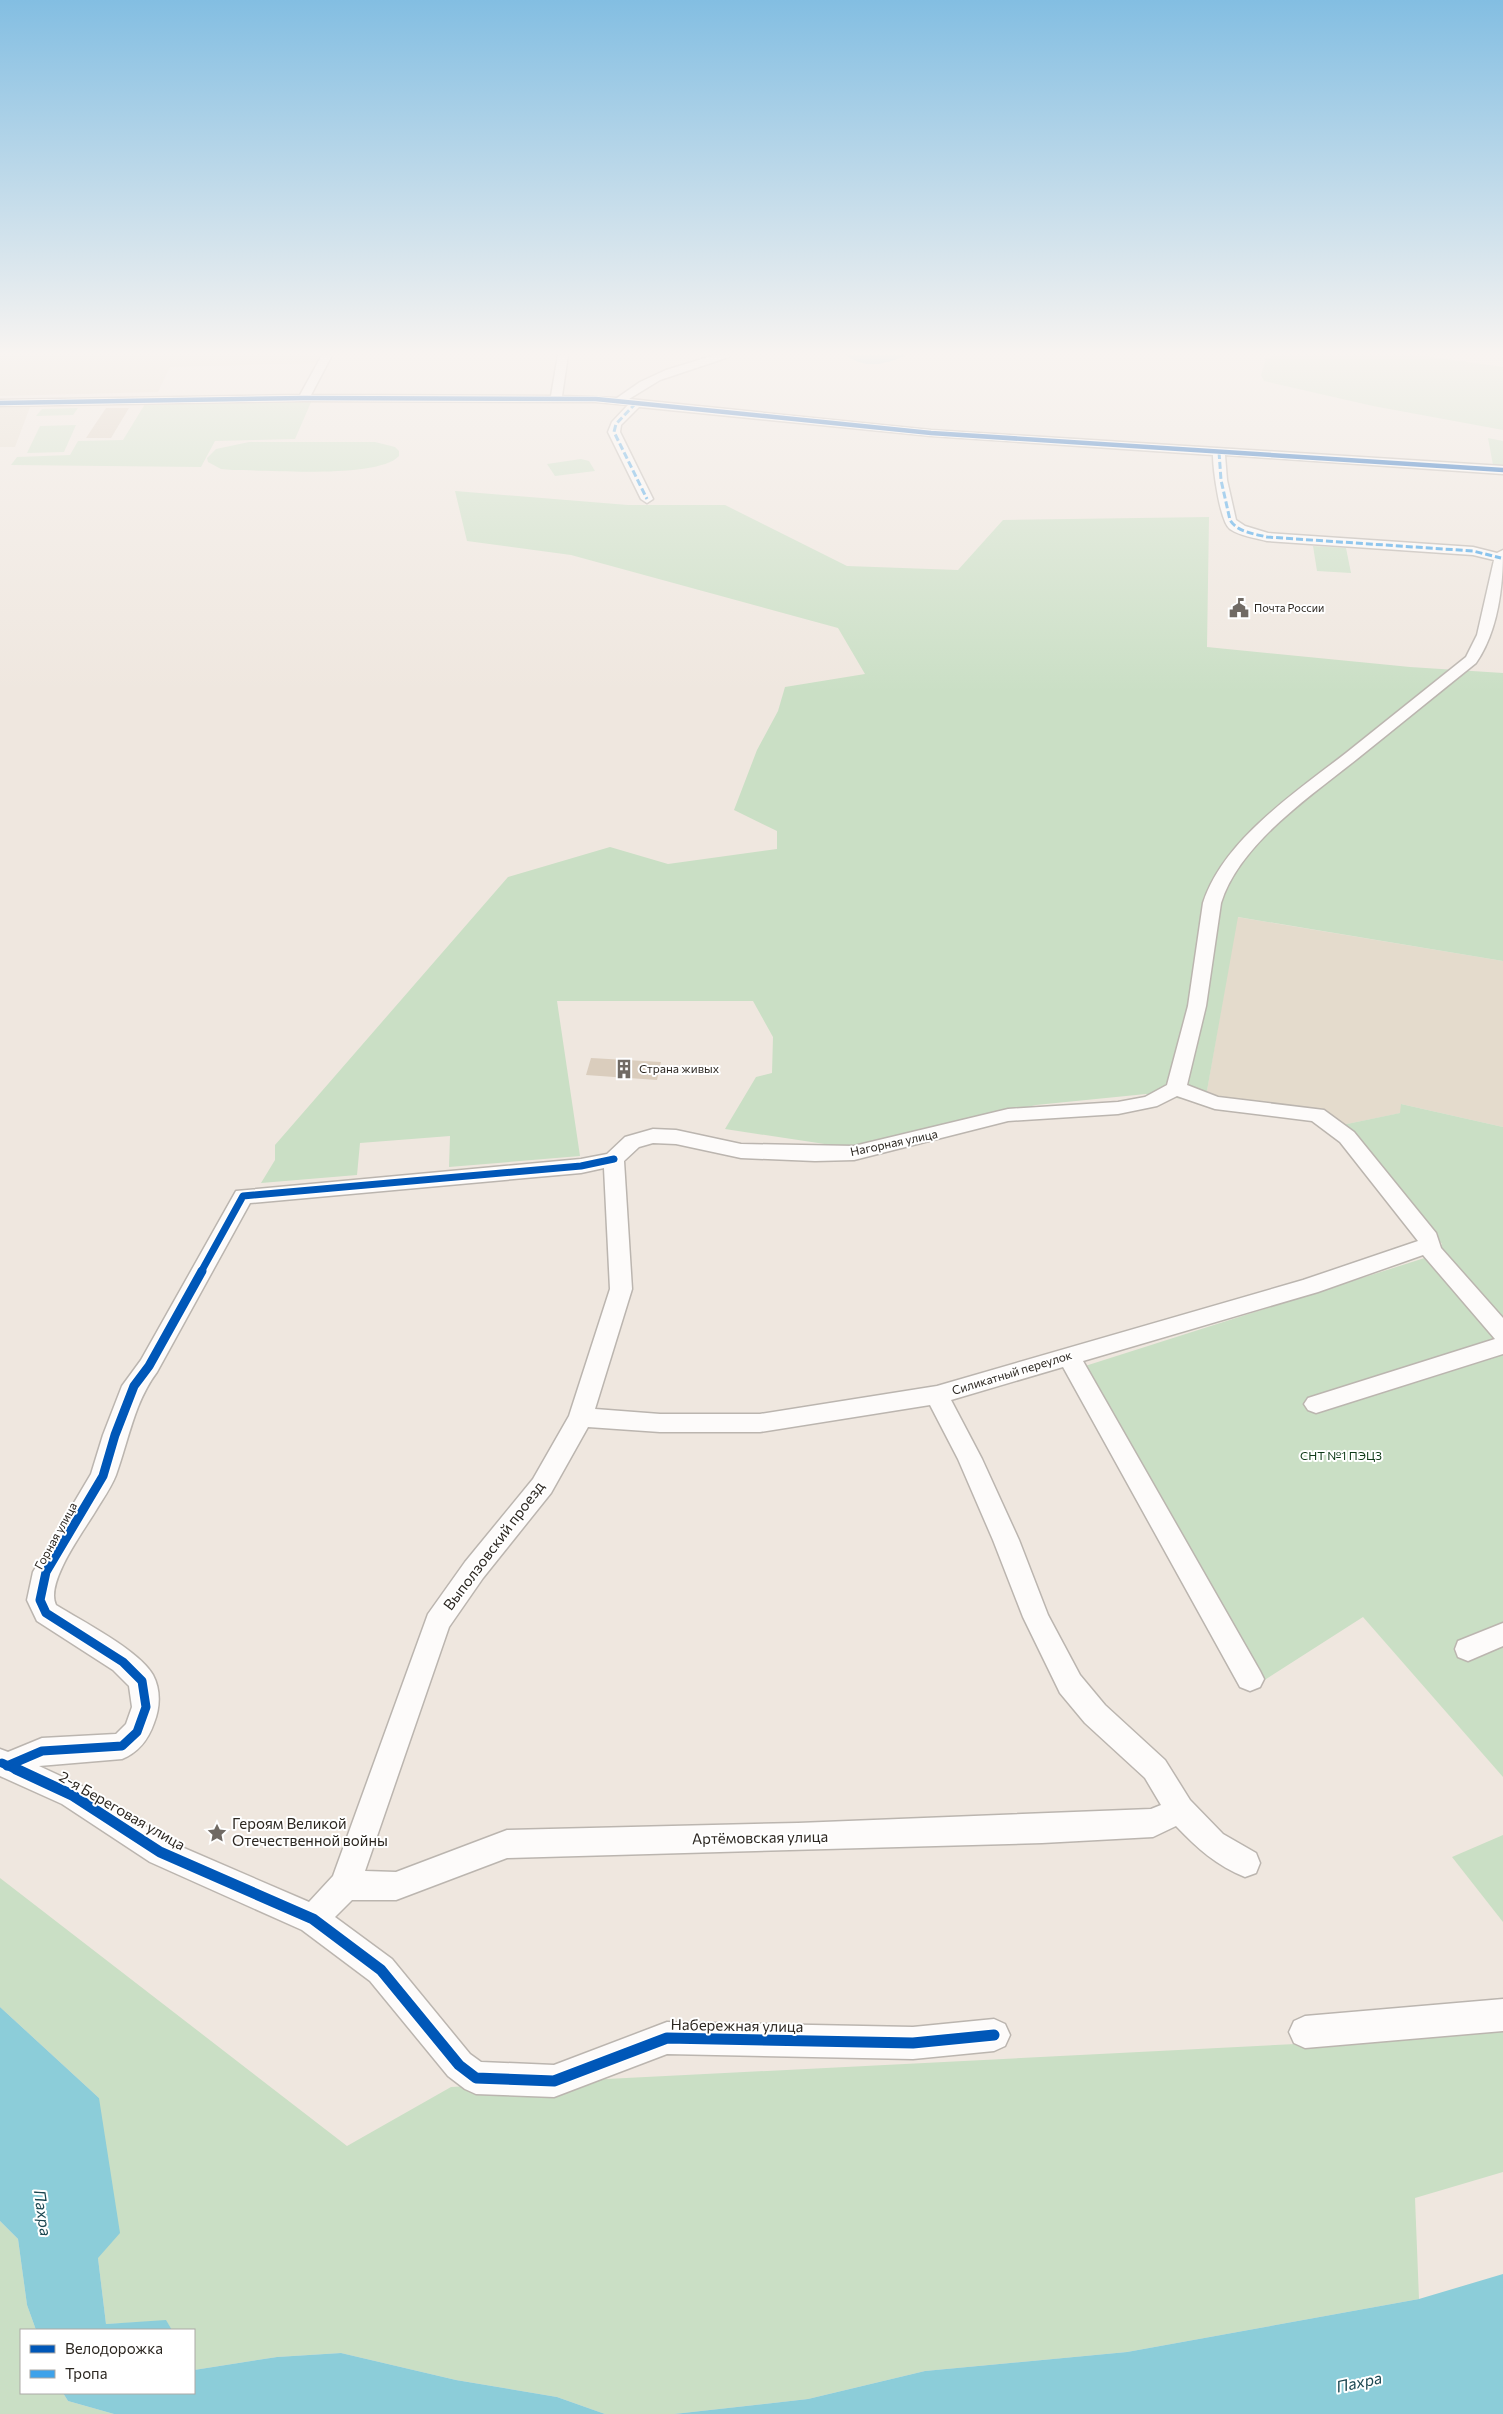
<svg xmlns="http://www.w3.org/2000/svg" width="1503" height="2414" viewBox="0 0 1503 2414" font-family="Commissioner,sans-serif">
<rect width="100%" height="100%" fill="#efe7df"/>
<!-- industrial -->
<g fill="#e4dbcc">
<polygon points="0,355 329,355 326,363 170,367 158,392 0,396"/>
<polygon points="30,407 15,447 0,447 0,408"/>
<polygon points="1237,917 1503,961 1503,1127 1401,1104 1401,1113 1342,1125 1205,1102"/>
</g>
<!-- green -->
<g fill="#cadfc5">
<polygon points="1276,355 1418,355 1503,367 1503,430 1373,406 1264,381 1261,375 1266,359"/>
<polygon points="312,400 295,439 215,441 201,467 11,465 17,457 70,455 78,441 123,440 145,404"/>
<polygon points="78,408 73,415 36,416 42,409"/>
<polygon points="76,425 64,452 27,453 40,426"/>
<polygon points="1488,438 1503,441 1503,466 1493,465"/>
<path d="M249 442H375L395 447 399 451V456C378 479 267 470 233 470L221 469 208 462 207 458 216 449Z"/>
<polygon points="581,459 589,461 595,471 555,476 547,464"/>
<polygon points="455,491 628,505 725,505 847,566 958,570 1003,520 1209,517 1207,647 1410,667 1503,673 1503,961 1238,917 1205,1102 1146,1094 1036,1105 851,1148 725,1129 756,1077 772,1073 773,1037 753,1001 557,1001 580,1156 449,1167 450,1136 360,1143 357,1175 261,1183 275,1160 275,1145 508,877 610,847 668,864 777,849 777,831 734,810 757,750 778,711 785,687 865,674 838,628 571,555 467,541"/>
<polygon points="1313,546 1346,548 1351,573 1317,571"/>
<polygon points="1401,1104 1503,1127 1503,1777 1363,1617 1260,1683 1082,1367 1434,1255 1442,1244 1342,1125 1400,1113"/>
<polygon points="1503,1835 1503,1922 1452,1857"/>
<polygon points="0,1878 347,2146 451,2087 1336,2042 1503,2023 1503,2172 1415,2198 1419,2299 1127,2352 925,2371 808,2399 674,2414 605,2414 557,2397 456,2380 341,2353 277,2357 194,2370 194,2330 172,2330 166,2321 106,2324 98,2258 99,2098 0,2007"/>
<polygon points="0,2221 18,2239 27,2305 36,2330 21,2330 21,2393 63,2393 68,2401 114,2414 0,2414"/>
</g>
<!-- water -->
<g fill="#8ccdd9">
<path d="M846 355H907C886 364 866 370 846 355Z"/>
<polygon points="0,2007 99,2098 120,2233 98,2258 106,2324 166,2320 172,2330 36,2330 27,2305 18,2239 0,2221"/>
<polygon points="1503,2274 1503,2414 674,2414 808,2399 925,2371 1127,2352 1419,2299"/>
<polygon points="341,2353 456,2380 557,2397 605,2414 114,2414 68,2401 63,2393 194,2393 194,2370 277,2357"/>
</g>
<!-- building -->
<g fill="#dacdbd">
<polygon points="106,408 129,408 111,438 86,438"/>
<polygon points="591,1058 661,1062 657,1080 586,1075"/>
</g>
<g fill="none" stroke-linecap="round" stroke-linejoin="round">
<defs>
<g id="minor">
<path d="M322 355H332L311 395 551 396 558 355H568L562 396 617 398 640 382 666 370 715 355H730L729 357 660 380 629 399 931 430 1503 466V474L1225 455 1227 480 1236 520 1245 526 1268 533 1473 547 1497 553 1503 550C1503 588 1498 631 1476 663 1436 695 1397 727 1357 759 1311 796 1239 844 1221 903L1206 1006 1187 1085 1218 1097 1324 1110 1354 1132 1436 1233 1441 1248 1503 1318V1354L1316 1413 1308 1410 1304 1404 1308 1398 1495 1339 1423 1255 1318 1292 1083 1361 1260 1671 1264 1679 1260 1687 1250 1691 1240 1687 1063 1367 951 1400 982 1459 1019 1540 1048 1615 1080 1675 1105 1705 1165 1760 1190 1800 1223 1834 1256 1853 1260 1863 1256 1873 1245 1877C1217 1866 1197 1848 1176 1826L1153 1837 1042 1843 507 1858 396 1900H352L335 1917 392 1959 470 2054 481 2062 554 2065 667 2022 913 2027 994 2019 1005 2024 1010 2035 1005 2046 994 2051 913 2059 667 2054 554 2097 476 2094 465 2089 448 2076 370 1981 302 1930 150 1862 62 1804 0 1776V1749L8 1752 42 1738 116 1734 126 1724 132 1707 129 1686 113 1670 37 1621 27 1600 33 1572 91 1474 103 1435 122 1386 141 1360 236 1191 581 1159 607 1154 625 1137 653 1129 676 1130 741 1144 854 1146 1008 1109 1118 1102 1145 1097 1167 1085 1188 1006 1203 903C1223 840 1296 792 1346 753 1386 721 1426 689 1466 657L1477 635 1494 560 1473 555 1267 541C1255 538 1240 536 1230 529 1220 522 1213 469 1213 455L931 436 639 407 621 425 620 432 653 499 647 503 641 499 608 432 612 422 628 405 596 402 304 401 0 406V400L300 395ZM1177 1096 1215 1109 1312 1121 1340 1142 1418 1241 1303 1280 937 1386 760 1414H660L595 1409 632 1289 624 1161 639 1147 653 1143 676 1144 741 1158 815 1161 854 1160 1008 1121 1118 1114 1157 1106ZM604 1168 610 1289 569 1416 533 1479 465 1562 428 1614 333 1876 309 1902 170 1842 82 1786 39 1766 122 1759C139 1752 148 1740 154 1723 160 1708 161 1690 153 1675 139 1650 80 1620 56 1605 45 1583 83 1532 95 1512 102 1500 111 1488 116 1475 129 1439 134 1403 157 1372L250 1203 581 1173ZM930 1405 958 1459 993 1540 1023 1617 1060 1693 1085 1723 1145 1778 1161 1805 1151 1809 798 1823 507 1830 396 1872 365 1871 449 1627 483 1578 551 1493 588 1427 660 1432H760Z"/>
<polygon points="1503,1623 1503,1646 1468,1661 1458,1657 1455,1649 1458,1641"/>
<polygon points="1503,1999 1503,2031 1305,2048 1294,2043 1289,2032 1294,2021 1305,2016"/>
</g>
</defs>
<!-- minor casing -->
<use href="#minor" stroke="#bbb5af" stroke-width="3"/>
<!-- minor -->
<use href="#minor" fill="#fdfbfa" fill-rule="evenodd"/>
<!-- quiet -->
<g stroke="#3ea2ea" stroke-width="3" stroke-dasharray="7 3" stroke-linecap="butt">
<polyline points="636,403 616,424 614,432 647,499"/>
<path d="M1219 452 1221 480 1230 520C1237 532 1255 534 1267 537L1473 551 1501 558"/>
</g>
<defs>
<polyline id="cycleway-far3" points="0,403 304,398 596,399 931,433 1503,470"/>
<polyline id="cycleway-far2" points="201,1272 243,1196 581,1166 614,1159"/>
<g id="cycleway-far1">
<polyline points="2,1763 19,1771"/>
<polyline points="7,1766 42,1751 122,1746 137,1732 146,1707 142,1681 123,1662 46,1613 40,1600 46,1572 103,1476 115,1435 134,1386 149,1366 202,1271"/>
</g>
<polyline id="cycleway" points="16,1769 72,1795 160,1852 313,1919 381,1970 459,2065 476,2078 554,2081 667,2038 913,2043 994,2035"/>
</defs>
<!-- cycleway-far3 casing -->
<use href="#cycleway-far3" stroke="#fff" stroke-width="6"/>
<!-- cycleway-far2 casing -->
<use href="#cycleway-far2" stroke="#fff" stroke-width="10"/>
<!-- cycleway-far1 casing -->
<use href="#cycleway-far1" stroke="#fff" stroke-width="12"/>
<!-- cycleway casing -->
<use href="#cycleway" stroke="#fff" stroke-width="14"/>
<!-- cycleway-far3 -->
<use href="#cycleway-far3" stroke="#0057b8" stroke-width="4.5"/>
<!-- cycleway-far2 -->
<use href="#cycleway-far2" stroke="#0057b8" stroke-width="7"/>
<!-- cycleway-far1 -->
<use href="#cycleway-far1" stroke="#0057b8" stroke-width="9"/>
<!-- cycleway -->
<use href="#cycleway" stroke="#0057b8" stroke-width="11"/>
</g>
<!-- sky -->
<linearGradient id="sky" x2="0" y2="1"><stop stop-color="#83bee2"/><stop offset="0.51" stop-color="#f8f4f1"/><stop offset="1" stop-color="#f8f4f1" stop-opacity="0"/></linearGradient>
<rect width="1503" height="693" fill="url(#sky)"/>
<!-- icons -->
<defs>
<symbol id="civic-bare" viewBox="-9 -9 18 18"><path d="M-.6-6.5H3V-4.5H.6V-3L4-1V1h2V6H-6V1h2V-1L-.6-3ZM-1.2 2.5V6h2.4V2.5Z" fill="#706a64" stroke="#fff" stroke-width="2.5" paint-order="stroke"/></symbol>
<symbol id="building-bare" viewBox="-9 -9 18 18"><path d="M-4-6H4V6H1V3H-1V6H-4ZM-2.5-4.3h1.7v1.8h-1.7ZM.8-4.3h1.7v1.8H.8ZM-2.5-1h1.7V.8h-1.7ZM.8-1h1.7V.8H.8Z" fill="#706a64" stroke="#fff" stroke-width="2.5" paint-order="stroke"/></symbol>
<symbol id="sight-bare" viewBox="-9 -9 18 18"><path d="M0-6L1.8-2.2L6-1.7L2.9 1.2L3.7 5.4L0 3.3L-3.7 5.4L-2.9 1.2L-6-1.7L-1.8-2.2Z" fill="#706a64" stroke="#fff" stroke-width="2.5" paint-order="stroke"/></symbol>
</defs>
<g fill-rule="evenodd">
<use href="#civic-bare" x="1225" y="594" width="28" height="28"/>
<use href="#building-bare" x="610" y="1055" width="28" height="28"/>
<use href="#sight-bare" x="203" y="1819" width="28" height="28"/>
</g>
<g text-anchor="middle" stroke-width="4" stroke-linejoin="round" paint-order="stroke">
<!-- far-poi labels -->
<g font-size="11" fill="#2c2721" stroke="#fff" text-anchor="start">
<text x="1254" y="612">Почта России</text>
</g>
<!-- poi labels -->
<g font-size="12" fill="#2c2721" stroke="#fff" text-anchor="start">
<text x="639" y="1073">Страна живых</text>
</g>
<!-- street labels -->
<g font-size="12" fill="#2c2721" stroke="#fff">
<text transform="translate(894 1143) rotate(-12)" y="4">Нагорная улица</text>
<text transform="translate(1012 1373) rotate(-17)" y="4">Силикатный переулок</text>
<text transform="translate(56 1536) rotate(-61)" y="4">Горная улица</text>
</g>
<!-- park labels -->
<g font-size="12" fill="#0e3a18" stroke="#fff">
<text x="1341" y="1460">СНТ №1 ПЭЦЗ</text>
</g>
<!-- near-street labels -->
<g font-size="15" fill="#2c2721" stroke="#fff">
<text transform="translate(494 1546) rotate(-53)" y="5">Выползовский проезд</text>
<text transform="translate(122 1811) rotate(30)" y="5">2-я Береговая улица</text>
<text transform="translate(760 1838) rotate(-1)" y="5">Артёмовская улица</text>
<text transform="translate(737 2026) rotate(1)" y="5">Набережная улица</text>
</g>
<!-- near-poi labels -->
<g font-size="15" fill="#2c2721" stroke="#fff" text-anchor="start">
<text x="232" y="1829">Героям Великой<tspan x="232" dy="17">Отечественной войны</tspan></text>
</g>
<!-- near-water labels -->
<g font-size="16" font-style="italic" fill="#1b4751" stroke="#fff">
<text transform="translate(43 2213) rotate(82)" y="6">Пахра</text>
<text transform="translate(1359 2382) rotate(-12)" y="6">Пахра</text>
</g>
</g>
<!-- legend -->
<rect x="20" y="2329" width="175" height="65" fill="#ffffff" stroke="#aba9a6"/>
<rect x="30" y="2345" width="25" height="8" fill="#0057b8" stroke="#aba9a6"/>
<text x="65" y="2354" font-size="15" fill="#2c2721">Велодорожка</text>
<rect x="30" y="2370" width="25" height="8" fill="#3ea2ea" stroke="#aba9a6"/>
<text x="65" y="2379" font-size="15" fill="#2c2721">Тропа</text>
</svg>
